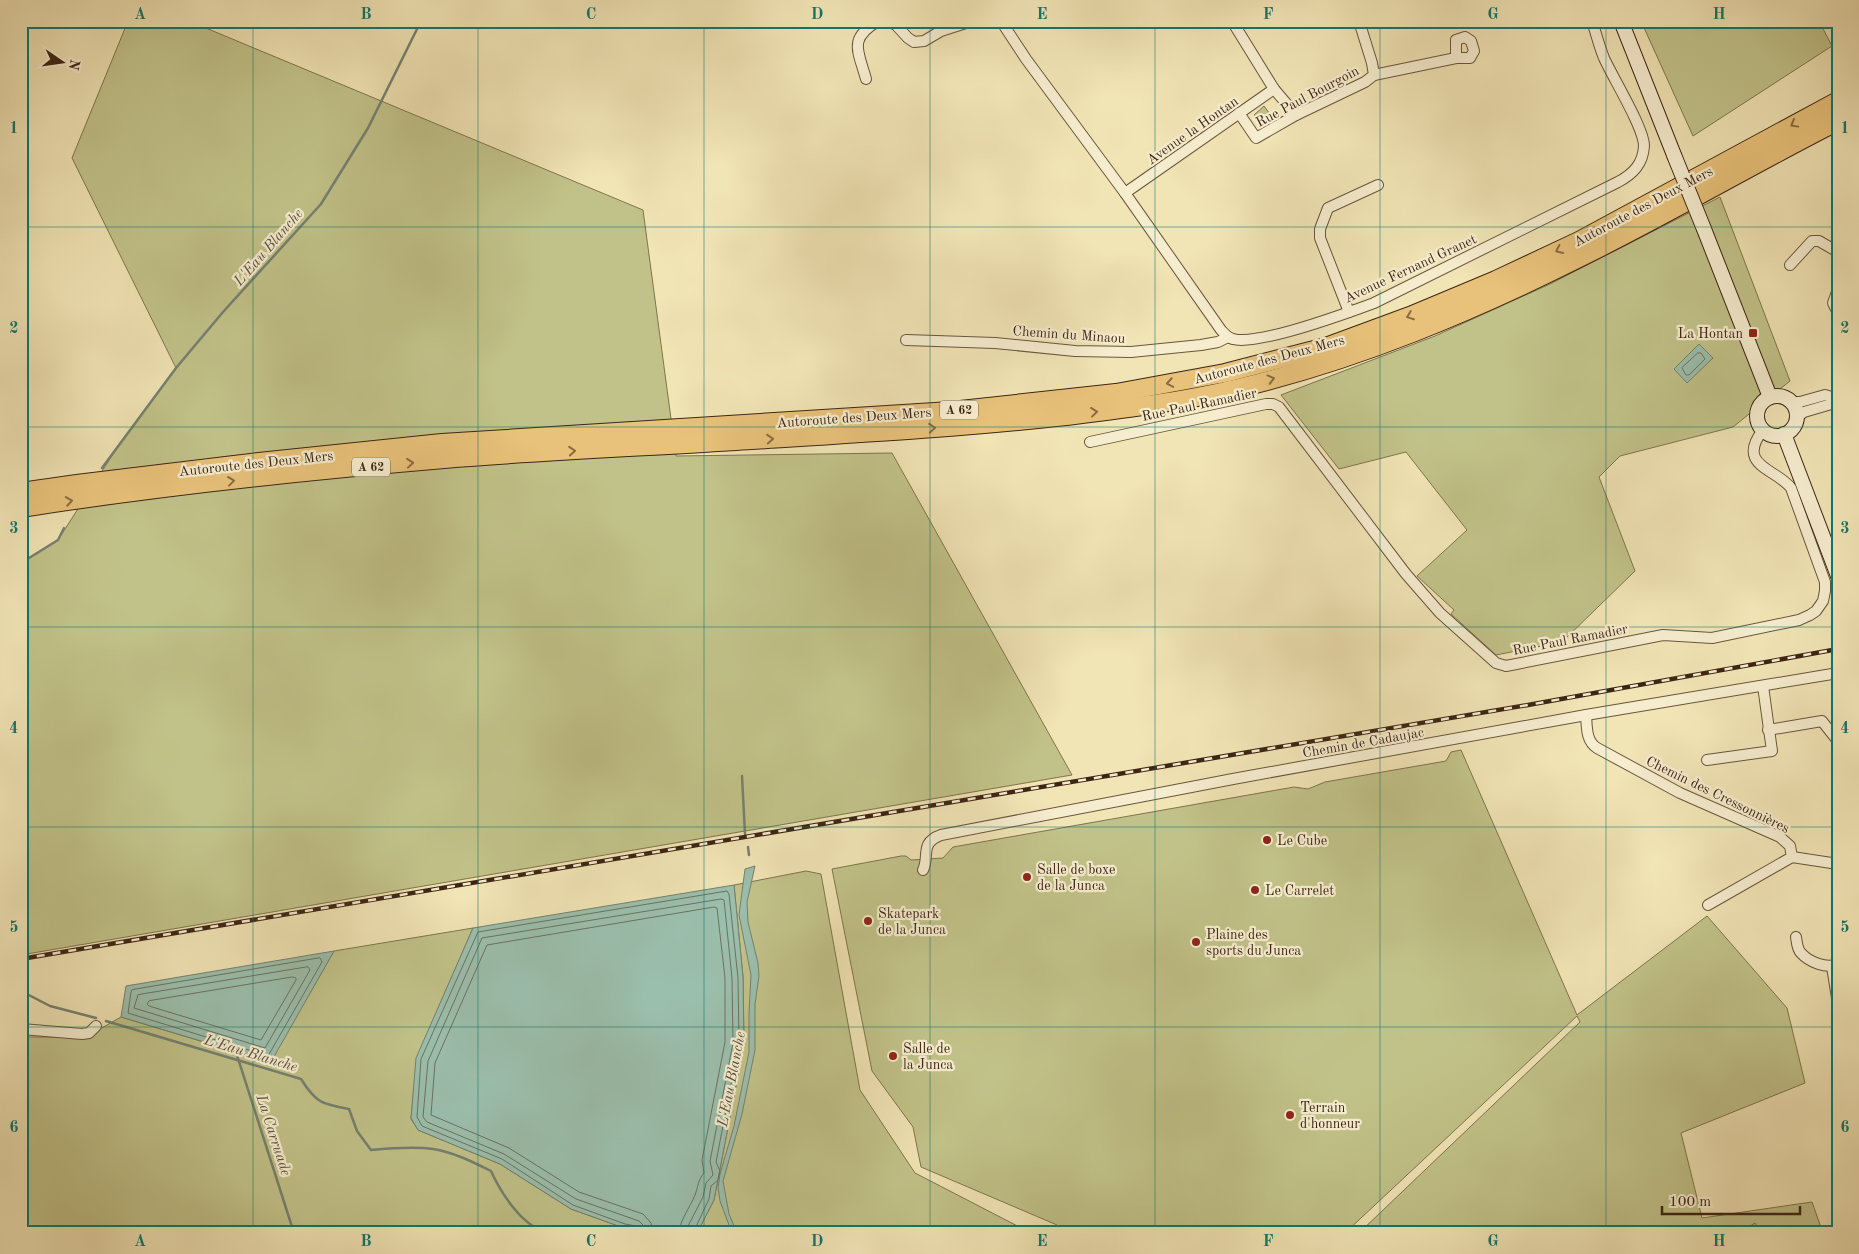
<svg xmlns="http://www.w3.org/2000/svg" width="1859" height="1254" viewBox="0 0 1859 1254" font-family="'Old Standard TT',serif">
<rect width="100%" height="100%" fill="#f1e4b5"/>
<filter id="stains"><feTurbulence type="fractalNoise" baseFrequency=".004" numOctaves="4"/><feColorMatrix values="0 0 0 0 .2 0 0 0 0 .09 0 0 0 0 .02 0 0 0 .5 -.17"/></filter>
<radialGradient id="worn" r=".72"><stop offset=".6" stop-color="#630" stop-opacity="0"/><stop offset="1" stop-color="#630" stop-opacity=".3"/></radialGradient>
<!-- green -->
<g fill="#c1c289" stroke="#7f744e">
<polygon points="128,21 189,21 643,210 676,456 892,453 1072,775 21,955 21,563 58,540 113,454 176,368 72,158"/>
<polygon points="1641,21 1819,21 1832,46 1693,136"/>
<polygon points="1264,106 1272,117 1262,125 1254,115"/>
<polygon points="1720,197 1790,381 1733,427 1620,456 1599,477 1635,571 1562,642 1496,655 1451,614 1454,610 1417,576 1467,530 1406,452 1339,469 1281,395 1435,336 1550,284"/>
<polygon points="1461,750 1577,1015 1707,916 1787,1008 1805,1083 1681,1133 1702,1218 1812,1202 1823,1233 1760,1233 1755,1223 1740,1233 1359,1233 1580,1022 1577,1016 1345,1233 1062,1233 1057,1225 921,1167 913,1127 872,1071 832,869 901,856 906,856 911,860 943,858 953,847 1294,787 1308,789 1325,782 1446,761 1451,752"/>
<polygon points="806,871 821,874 860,1090 915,1173 1031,1233 697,1233 714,1200 744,1044 743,977 734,885"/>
<polygon points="473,928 417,1058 411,1119 418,1130 500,1164 571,1209 624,1228 646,1233 21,1233 21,1037 86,1037 121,1017 270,1062 334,951"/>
</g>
<!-- water -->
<g fill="#9bbfad" stroke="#758170">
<polygon points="1699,344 1713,358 1687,383 1674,369"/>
<polygon points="755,866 747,902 748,922 758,963 759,976 755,1004 755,1050 742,1114 723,1181 729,1214 737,1233 732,1233 720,1201 718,1188 720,1174 734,1126 749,1052 749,1014 751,975 739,915 745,869"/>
<polygon points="734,885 743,977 744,1044 714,1200 697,1233 646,1233 624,1228 571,1209 500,1164 418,1130 411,1118 416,1058 473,928"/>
<polygon points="334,951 271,1062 121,1017 126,986"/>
<polygon points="1755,1223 1760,1233 1740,1233"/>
</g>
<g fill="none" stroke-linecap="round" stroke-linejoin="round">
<!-- shore -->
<g stroke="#6c7260" stroke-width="1">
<polygon points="1698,353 1701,353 1705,359 1689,375 1686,375 1682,368"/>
<polygon points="320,958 322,962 268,1056 128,1013 131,992 132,990"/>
<polygon points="308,967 310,970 265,1048 134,1008 138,995"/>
<polygon points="293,977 296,978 296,980 261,1040 149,1006 147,1004 149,1001"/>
<polyline points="639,1233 639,1229 636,1226 625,1224 573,1205 502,1159 422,1126 417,1117 421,1059 478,932 727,891 729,894 738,978 739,1043 716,1162 720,1171 718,1180 711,1186 709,1199 693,1233"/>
<polyline points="645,1233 644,1226 639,1221 576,1199 504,1154 427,1122 423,1117 428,1061 482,938 721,899 724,900 732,978 733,1043 710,1161 713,1175 706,1183 703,1197 688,1226 687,1233"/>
<path d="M653 1233 651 1223 643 1214 579 1192 509 1148 431 1115 435 1063 487 945 714 907 717 908 725 978V1042L702 1160 704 1173C698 1180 698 1187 695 1195 690 1208 680 1219 679 1233"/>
</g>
<!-- stream -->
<g stroke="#758170" stroke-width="2.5">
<polyline points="102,468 176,368 223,312 321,204 368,128 421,21"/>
<polyline points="21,563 58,540 64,528"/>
<polyline points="742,776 745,834"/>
<polyline points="748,847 749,855"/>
<polyline points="21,991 50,1006 96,1018"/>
<path d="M106 1021 301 1079C316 1103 322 1104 349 1109L357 1131 371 1150C391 1148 413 1146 433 1149 453 1152 473 1162 491 1171 500 1191 521 1225 544 1231 551 1232 557 1230 563 1233"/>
<polyline points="235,1049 294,1233"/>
</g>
<defs>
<g id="street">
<polyline points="889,21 896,25 908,38 914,42 924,41 941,31 972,21"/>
<path d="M1001 21 1026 59 1125 193 1221 330C1225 334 1228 338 1233 339 1258 346 1347 313 1374 303L1618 182C1633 174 1643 164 1644 146 1644 128 1613 78 1604 58 1599 46 1596 33 1592 21"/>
<polyline points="1232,21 1274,89 1296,115"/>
<polyline points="1374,75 1456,58 1470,58 1474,51 1471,41 1465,37 1456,40 1456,58"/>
<path d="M866 79C858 50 848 39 878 21"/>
<polyline points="1239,113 1256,138 1296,115 1365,82 1374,75 1372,63 1359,21"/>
<polyline points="1125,193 1274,89"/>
<polyline points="1790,265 1812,241 1819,241 1838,252"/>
<polyline points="1838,289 1833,303 1838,313"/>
<polyline points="1349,312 1320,238 1320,229 1328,208 1378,185"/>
<polyline points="906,340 995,343 1075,351 1131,352 1201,345 1218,342 1228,337"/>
<polyline points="1791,402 1800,402 1825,395 1838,399"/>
<polyline points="1797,417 1804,412 1838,402"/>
<path d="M1090 442 1266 404H1273L1279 407 1406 574 1440 613 1496 663 1506 666 1663 635 1712 638 1799 620 1810 615 1816 611 1823 601 1825 591V582L1791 488C1777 469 1735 466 1763 430"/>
<path d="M1586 715C1587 728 1586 741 1597 748L1680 793 1780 837 1790 846 1792 857 1708 905"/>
<polyline points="1768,730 1822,721 1837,740"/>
<polyline points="1707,760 1772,751 1763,686"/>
<polyline points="1792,857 1838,864"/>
<path d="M923 870C930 856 919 843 941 835L1233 779 1586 715 1838 673"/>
<path d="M1796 937C1797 943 1797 949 1801 953 1809 962 1826 969 1838 964"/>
<polyline points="1832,967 1838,1004"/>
<polyline points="21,1029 82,1034 89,1033 96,1026"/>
</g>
<g id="secondary">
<polyline points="1621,21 1674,155"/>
<polyline points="1704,229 1770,397"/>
<circle cx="1777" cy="416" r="20"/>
<polyline points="1784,434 1838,576"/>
</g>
<g id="highway">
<polyline points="21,492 77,484 259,462 442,443 951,411 1116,393 1225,373 1326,347 1410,316 1496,280 1579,241 1838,101"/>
<path d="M21 508C161 486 303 471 444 459 541 451 639 447 736 441 847 434 957 428 1066 416 1122 409 1180 402 1235 389 1358 360 1474 311 1587 254 1672 212 1753 164 1838 121"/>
</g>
</defs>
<!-- street casing -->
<use href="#street" stroke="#6a553c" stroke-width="12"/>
<!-- secondary casing -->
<use href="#secondary" stroke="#3d2514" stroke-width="16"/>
<!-- highway casing -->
<use href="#highway" stroke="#3d2514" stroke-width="20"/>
<!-- street -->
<use href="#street" stroke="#f6edcf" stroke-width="10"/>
<!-- secondary -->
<use href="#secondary" stroke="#f6edcf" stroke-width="14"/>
<!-- highway -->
<use href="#highway" stroke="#e8c27a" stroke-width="18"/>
<defs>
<polyline id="rail" points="21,959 1528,705 1838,649"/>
</defs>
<!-- rail casing -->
<use href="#rail" stroke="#3d2514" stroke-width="4.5"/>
<!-- rail -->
<use href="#rail" stroke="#f6edcf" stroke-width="2.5" stroke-dasharray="8" stroke-linecap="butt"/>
<defs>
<polyline id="secondary-bridge" points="1674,155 1704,229"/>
</defs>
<!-- secondary-bridge casing -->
<use href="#secondary-bridge" stroke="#3d2514" stroke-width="16" stroke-linecap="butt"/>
<!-- secondary-bridge -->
<use href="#secondary-bridge" stroke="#f6edcf" stroke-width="14"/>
</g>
<!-- one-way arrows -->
<defs><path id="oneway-chevron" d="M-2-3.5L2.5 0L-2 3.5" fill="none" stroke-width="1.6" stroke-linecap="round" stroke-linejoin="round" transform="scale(1.25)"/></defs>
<g stroke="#8a6c42">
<use href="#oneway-chevron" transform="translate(1794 124) rotate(151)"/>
<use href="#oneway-chevron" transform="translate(1559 250) rotate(155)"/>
<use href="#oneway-chevron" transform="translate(1410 316) rotate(159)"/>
<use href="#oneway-chevron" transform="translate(1271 379) rotate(-15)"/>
<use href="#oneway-chevron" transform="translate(1170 383) rotate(170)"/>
<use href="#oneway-chevron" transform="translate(1094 412) rotate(-7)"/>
<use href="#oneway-chevron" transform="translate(932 428) rotate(-4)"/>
<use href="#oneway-chevron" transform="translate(770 439) rotate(-4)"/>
<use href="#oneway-chevron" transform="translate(572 451) rotate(-4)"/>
<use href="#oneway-chevron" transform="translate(410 463) rotate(-6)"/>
<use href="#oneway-chevron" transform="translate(231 481) rotate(-7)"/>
<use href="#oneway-chevron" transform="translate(69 501) rotate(-9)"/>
</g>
<!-- grid -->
<path fill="none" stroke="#0f766e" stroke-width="1" stroke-opacity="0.55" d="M253 21V1233M478 21V1233M704 21V1233M930 21V1233M1155 21V1233M1380 21V1233M1606 21V1233M21 227H1838M21 427H1838M21 627H1838M21 827H1838M21 1027H1838"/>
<!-- markers -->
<g fill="#8f2418" stroke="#f6edcf" stroke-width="2">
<rect x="1748" y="328" width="10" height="10" rx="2.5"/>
<circle cx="1267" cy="840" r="5"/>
<circle cx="1027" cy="877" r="5"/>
<circle cx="1255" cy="890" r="5"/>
<circle cx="868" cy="921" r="5"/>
<circle cx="1196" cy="942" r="5"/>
<circle cx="893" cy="1056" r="5"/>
<circle cx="1290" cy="1115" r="5"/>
</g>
<g text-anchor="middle" stroke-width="4.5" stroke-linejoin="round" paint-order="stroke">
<!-- shield labels -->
<g fill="#f6edcf" stroke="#74614c" stroke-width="1">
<rect x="940" y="400.5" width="38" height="19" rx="4"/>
<rect x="352" y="457.5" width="38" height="19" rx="4"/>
</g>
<g font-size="12" font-weight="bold" fill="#3d2514">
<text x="959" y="414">A 62</text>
<text x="371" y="471">A 62</text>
</g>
<!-- street labels -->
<g font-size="14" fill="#3d2514" stroke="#f6edcf">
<text transform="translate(1307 96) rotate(-28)" y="5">Rue Paul Bourgoin</text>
<text transform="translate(1192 130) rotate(-35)" y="5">Avenue la Hontan</text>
<text transform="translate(1643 206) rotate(-28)" y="5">Autoroute des Deux Mers</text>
<text transform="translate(1410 268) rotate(-25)" y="5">Avenue Fernand Granet</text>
<text transform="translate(1069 334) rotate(4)" y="5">Chemin du Minaou</text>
<text transform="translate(1269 359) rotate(-15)" y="5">Autoroute des Deux Mers</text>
<text transform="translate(1199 404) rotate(-12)" y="5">Rue Paul Ramadier</text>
<text transform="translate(854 417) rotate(-4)" y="5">Autoroute des Deux Mers</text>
<text transform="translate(256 463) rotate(-6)" y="5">Autoroute des Deux Mers</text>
<text transform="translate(1570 639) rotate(-11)" y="5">Rue Paul Ramadier</text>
<text transform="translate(1363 742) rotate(-10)" y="5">Chemin de Cadaujac</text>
<text transform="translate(1718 794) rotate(26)" y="5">Chemin des Cressonnières</text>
</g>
<!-- poi labels -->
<g font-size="14" fill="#3d2514" stroke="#f6edcf" text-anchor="start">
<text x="1743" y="338" text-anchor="end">La Hontan</text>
<text x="1277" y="845">Le Cube</text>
<text x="1037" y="874">Salle de boxe<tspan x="1037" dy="16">de la Junca</tspan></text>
<text x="1265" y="895">Le Carrelet</text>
<text x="878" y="918">Skatepark<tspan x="878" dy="16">de la Junca</tspan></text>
<text x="1206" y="939">Plaine des<tspan x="1206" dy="16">sports du Junca</tspan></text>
<text x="903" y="1053">Salle de<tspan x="903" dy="16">la Junca</tspan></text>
<text x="1300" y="1112">Terrain<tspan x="1300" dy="16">d'honneur</tspan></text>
</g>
<!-- water labels -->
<g font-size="15" font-style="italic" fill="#595342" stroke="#f6edcf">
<text transform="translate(268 247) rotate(-49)" y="5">L'Eau Blanche</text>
<text transform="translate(251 1053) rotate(17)" y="5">L'Eau Blanche</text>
<text transform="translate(731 1079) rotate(-79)" y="5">L'Eau Blanche</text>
<text transform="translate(274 1135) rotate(72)" y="5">La Carruade</text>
</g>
</g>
<!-- margin -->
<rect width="1859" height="1254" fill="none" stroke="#f1e4b5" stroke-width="55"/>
<!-- north arrow -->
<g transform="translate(62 62) rotate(103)" stroke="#f6edcf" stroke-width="4" paint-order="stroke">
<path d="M0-4L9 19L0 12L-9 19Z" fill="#3d2514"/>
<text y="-8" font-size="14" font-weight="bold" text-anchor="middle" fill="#3d2514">N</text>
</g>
<!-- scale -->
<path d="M1662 1206v8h138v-8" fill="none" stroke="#3d2514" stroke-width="2.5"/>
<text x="1669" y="1206" font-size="15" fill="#3d2514" stroke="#f6edcf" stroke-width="4" paint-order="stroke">100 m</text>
<rect x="28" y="28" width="1804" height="1198" fill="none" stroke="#0f766e" stroke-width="2"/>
<g font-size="16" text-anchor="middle" font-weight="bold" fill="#0f766e">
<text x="140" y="19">A</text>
<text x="366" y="19">B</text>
<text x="591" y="19">C</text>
<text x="817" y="19">D</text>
<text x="1042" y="19">E</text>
<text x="1268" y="19">F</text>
<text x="1493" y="19">G</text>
<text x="1719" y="19">H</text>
<text x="14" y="133">1</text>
<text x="1845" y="133">1</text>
<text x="14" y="333">2</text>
<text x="1845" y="333">2</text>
<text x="14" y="533">3</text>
<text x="1845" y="533">3</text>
<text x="14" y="733">4</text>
<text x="1845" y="733">4</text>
<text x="14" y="932">5</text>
<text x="1845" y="932">5</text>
<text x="14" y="1132">6</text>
<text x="1845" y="1132">6</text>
<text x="140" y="1246">A</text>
<text x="366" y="1246">B</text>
<text x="591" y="1246">C</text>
<text x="817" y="1246">D</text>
<text x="1042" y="1246">E</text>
<text x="1268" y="1246">F</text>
<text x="1493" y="1246">G</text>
<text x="1719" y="1246">H</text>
</g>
<rect width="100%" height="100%" filter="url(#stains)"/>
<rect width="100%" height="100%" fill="url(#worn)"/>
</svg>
